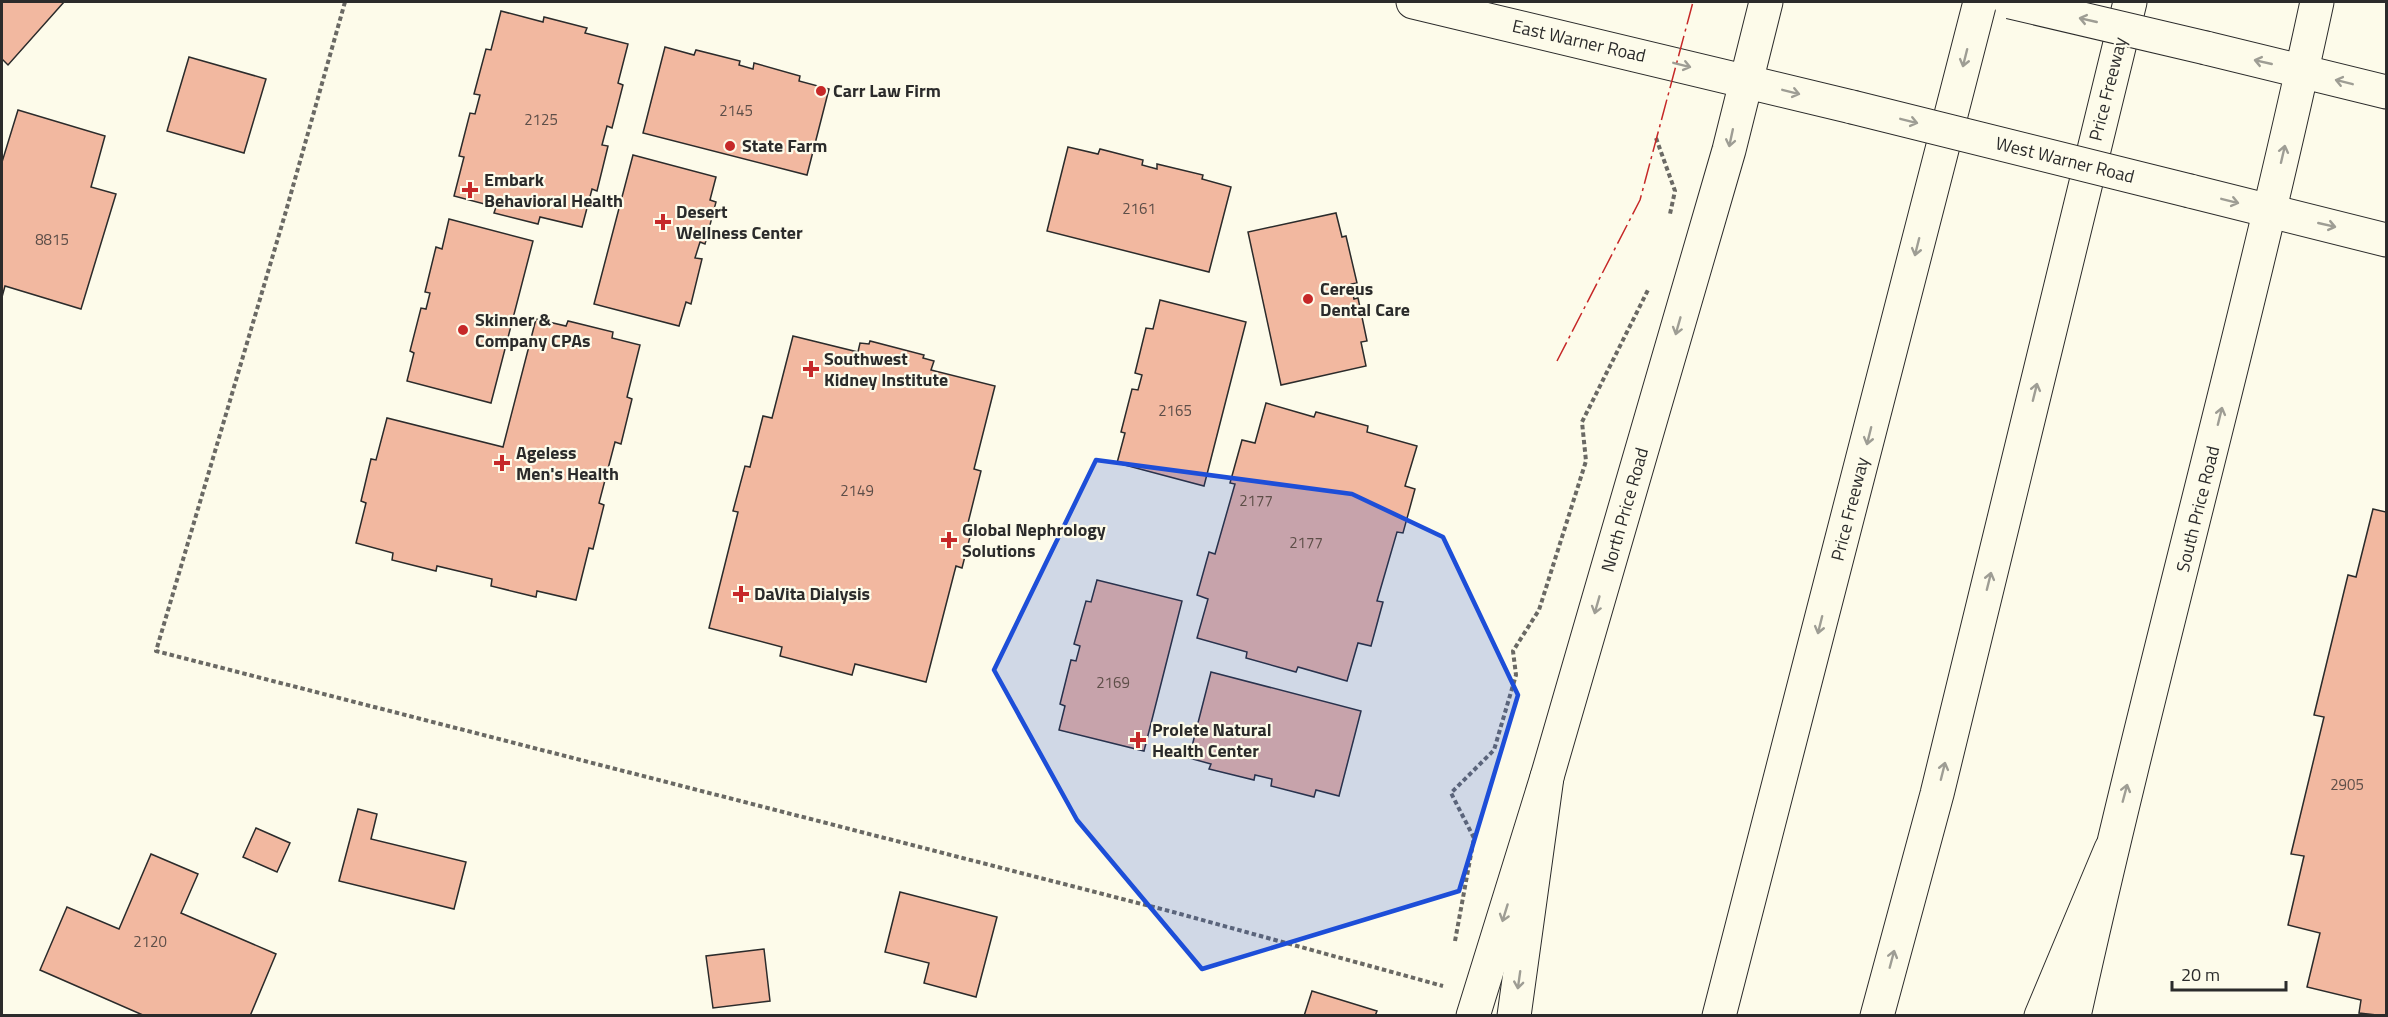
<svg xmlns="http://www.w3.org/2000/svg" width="2388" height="1017" viewBox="0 0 2388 1017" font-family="'Titillium Web',sans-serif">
<rect width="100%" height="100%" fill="#fdfbea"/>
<!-- building -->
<g fill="#f2b8a0" stroke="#2b2b2b" stroke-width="1.5">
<polygon points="2,2 64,2 8,65 2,59"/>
<polygon points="501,11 543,22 544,17 587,28 585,33 628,44 618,83 623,85 612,128 607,126 602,145 608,146 597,191 592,189 582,227 540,217 538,224 494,213 496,207 454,196 464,157 459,156 470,113 475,114 480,95 474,94 486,49 491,50"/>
<polygon points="665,47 694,55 696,50 740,61 739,65 753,69 754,63 800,76 799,81 829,89 807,175 643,133"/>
<polygon points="189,57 266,79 244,153 167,131"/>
<polygon points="18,110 105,136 91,187 116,194 81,309 5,286 2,297 2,162"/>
<polygon points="1068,147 1098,154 1100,149 1143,160 1142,165 1157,169 1157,164 1203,175 1202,179 1231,187 1209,272 1047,231"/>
<polygon points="633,155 716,177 710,200 716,202 705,244 700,242 695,258 702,259 691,304 686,302 679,326 594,304"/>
<polygon points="1336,213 1342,237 1346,236 1357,283 1351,284 1354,299 1358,298 1367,341 1361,342 1366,366 1281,385 1248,232"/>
<polygon points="449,219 533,241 491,403 407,381 414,353 410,351 421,308 426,309 430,293 425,292 436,247 442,249"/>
<polygon points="1160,300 1246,322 1204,486 1117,463 1125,433 1121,432 1132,389 1138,390 1142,375 1135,373 1146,328 1153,329"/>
<polygon points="536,319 566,326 568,321 613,332 612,338 640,345 627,397 632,399 621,444 615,442 599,503 604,505 593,549 589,548 576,600 537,591 536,597 491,586 492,579 437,566 436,571 392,560 393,553 356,543 366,503 361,501 371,459 376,460 387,418 503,447"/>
<polygon points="793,336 858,352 860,343 869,344 870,341 924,355 923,358 934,361 931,370 995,386 974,469 981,471 968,523 973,525 962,568 956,566 926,682 855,664 852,675 780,656 782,647 709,628 738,512 733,511 745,466 750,467 763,416 772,418"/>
<polygon points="1266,403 1314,417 1316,412 1368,426 1367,432 1417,446 1405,486 1415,489 1403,533 1397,532 1377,601 1383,602 1371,646 1358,643 1347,681 1298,667 1296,672 1246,658 1247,652 1197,638 1208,599 1197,595 1209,552 1215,554 1235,484 1230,483 1242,440 1255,443"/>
<polygon points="2373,509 2386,512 2386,1016 2359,1013 2361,1000 2307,987 2320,933 2288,925 2304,856 2291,854 2324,717 2314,715 2348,575 2356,577"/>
<polygon points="1097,580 1182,601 1144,751 1059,730 1065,706 1060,704 1071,660 1076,661 1080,646 1074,644 1086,601 1091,602"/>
<polygon points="1211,672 1361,711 1339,796 1316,790 1314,797 1271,786 1272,779 1255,775 1254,780 1209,769 1211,764 1189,758"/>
<polygon points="358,809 377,814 371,839 466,862 454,909 339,881"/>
<polygon points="256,828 290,843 277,872 243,857"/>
<polygon points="151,854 198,874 181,913 276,954 250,1016 145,1016 40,970 67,907 119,929"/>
<polygon points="900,892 997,917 976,997 924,983 929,963 885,952"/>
<polygon points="764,949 770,1001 713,1008 706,956"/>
<polygon points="1312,991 1377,1011 1375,1016 1304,1016"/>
</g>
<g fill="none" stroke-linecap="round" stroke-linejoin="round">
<defs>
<g id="secondary">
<polyline points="1413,2 1852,107"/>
<polyline points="2206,48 2386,92"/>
<polyline points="2190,191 2386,240"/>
<polyline points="1473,1016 1547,777 1654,408 1729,150 1766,2"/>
<path d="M2074 1016C2149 676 2244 341 2317 2"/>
</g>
<g id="motorway">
<polyline points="1514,1016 1547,777"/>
<polyline points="1719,1016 1980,2"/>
<polyline points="1877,1016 1937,794 2130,2"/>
<polyline points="2041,1016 2111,849"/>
</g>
</defs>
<!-- secondary casing -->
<use href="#secondary" stroke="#2b2b2b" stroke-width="35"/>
<!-- motorway casing -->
<use href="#motorway" stroke="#2b2b2b" stroke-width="35"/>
<!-- path -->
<g stroke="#6a6964" stroke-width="4" stroke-dasharray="4.5 3" stroke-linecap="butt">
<polyline points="345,2 286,211 156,651 1173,912 1443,986"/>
<polyline points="1656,138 1675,191 1670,214"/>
<polyline points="1455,941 1474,838 1451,793 1494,750 1516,675 1513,651 1539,610 1586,461 1582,422 1648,290"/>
</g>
<!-- secondary -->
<use href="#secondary" stroke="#fdfbea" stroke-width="33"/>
<!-- motorway -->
<use href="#motorway" stroke="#fdfbea" stroke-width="33"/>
<defs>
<g id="secondary-bridge">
<polyline points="2010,2 2206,48"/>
<polyline points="1852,107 2190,191"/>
</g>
</defs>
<!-- secondary-bridge casing -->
<use href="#secondary-bridge" stroke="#2b2b2b" stroke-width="35" stroke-linecap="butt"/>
<!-- secondary-bridge -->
<use href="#secondary-bridge" stroke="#fdfbea" stroke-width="33"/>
<!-- power -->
<polyline stroke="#c62828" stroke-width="1.5" stroke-dasharray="21 4.5 3 4.5" stroke-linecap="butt" points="1557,361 1640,200 1693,2"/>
</g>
<!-- one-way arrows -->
<defs><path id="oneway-shaft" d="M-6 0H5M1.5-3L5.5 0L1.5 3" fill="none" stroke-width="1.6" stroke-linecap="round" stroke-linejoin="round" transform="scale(1.5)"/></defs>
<g stroke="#9e9d94">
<use href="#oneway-shaft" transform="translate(2088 20) rotate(-167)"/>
<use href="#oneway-shaft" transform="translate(1965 58) rotate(104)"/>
<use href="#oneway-shaft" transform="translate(2263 62) rotate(-167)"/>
<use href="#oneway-shaft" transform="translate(1682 65) rotate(14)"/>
<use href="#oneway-shaft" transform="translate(2344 82) rotate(-166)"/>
<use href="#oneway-shaft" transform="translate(1791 92) rotate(14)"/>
<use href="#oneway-shaft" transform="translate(1909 121) rotate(14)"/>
<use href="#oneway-shaft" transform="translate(1731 138) rotate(102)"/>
<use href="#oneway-shaft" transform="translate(2283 154) rotate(-77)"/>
<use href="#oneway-shaft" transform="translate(2230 201) rotate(14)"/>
<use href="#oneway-shaft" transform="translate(2327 225) rotate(13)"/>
<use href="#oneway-shaft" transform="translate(1917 247) rotate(104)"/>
<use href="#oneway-shaft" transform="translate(1678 326) rotate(106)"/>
<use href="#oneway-shaft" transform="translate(2035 392) rotate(-76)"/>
<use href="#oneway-shaft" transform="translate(2220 416) rotate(-76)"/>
<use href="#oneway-shaft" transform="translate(1869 436) rotate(104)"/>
<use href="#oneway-shaft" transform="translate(1989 581) rotate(-76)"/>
<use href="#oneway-shaft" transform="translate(1597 605) rotate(106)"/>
<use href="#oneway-shaft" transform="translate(1820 625) rotate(104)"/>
<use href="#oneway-shaft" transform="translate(1943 771) rotate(-76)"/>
<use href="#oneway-shaft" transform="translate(2125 793) rotate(-75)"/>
<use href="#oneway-shaft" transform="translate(1505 913) rotate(107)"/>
<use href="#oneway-shaft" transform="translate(1892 959) rotate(-75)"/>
<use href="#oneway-shaft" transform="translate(1519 980) rotate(98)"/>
</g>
<!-- marked area -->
<path fill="#1d4ed8" fill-opacity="0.2" stroke="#1d4ed8" stroke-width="4.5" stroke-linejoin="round" d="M1096 460 1352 494 1443 537 1518 695 1459 891 1202 969 1077 820 994 670Z"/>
<!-- markers -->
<g fill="#c62828" stroke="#fdfbea" stroke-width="2">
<circle cx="821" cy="91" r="6"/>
<circle cx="730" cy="146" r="6"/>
<path d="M467 181h6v6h6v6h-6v6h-6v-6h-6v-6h6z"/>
<path d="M660 213h6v6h6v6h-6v6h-6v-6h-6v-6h6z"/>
<circle cx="1308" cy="299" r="6"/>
<circle cx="463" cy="330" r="6"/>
<path d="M808 360h6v6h6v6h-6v6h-6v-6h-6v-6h6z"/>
<path d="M499 454h6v6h6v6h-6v6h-6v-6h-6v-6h6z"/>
<path d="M946 531h6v6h6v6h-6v6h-6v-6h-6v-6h6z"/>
<path d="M738 585h6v6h6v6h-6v6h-6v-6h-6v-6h6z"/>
<path d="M1135 731h6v6h6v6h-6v6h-6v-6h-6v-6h6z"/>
</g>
<g text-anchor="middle" stroke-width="4.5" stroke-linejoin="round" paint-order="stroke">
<!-- number labels -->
<g font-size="15" fill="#5d4e48">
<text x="736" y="116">2145</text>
<text x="541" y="125">2125</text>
<text x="1139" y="214">2161</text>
<text x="52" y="245">8815</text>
<text x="1175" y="416">2165</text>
<text x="857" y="496">2149</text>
<text x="1256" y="506">2177</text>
<text x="1306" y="548">2177</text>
<text x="1113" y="688">2169</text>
<text x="2347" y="790">2905</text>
<text x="150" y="947">2120</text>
</g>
<!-- street labels -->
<g font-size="18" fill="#2b2b2b" stroke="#fdfbea">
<text transform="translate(1579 41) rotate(13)" y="6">East Warner Road</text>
<text transform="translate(2108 89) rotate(-76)" y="6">Price Freeway</text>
<text transform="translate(2065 160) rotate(14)" y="6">West Warner Road</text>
<text transform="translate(1850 509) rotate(-76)" y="6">Price Freeway</text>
<text transform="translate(2198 509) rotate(-76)" y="6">South Price Road</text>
<text transform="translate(1625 510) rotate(-74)" y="6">North Price Road</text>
</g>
<!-- poi labels -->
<g font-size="18" font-weight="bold" fill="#2b2b2b" stroke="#fdfbea" text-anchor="start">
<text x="833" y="97">Carr Law Firm</text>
<text x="742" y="152">State Farm</text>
<text x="484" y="186">Embark<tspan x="484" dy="21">Behavioral Health</tspan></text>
<text x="676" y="218">Desert<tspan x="676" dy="21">Wellness Center</tspan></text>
<text x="1320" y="295">Cereus<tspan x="1320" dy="21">Dental Care</tspan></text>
<text x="475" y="326">Skinner &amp;<tspan x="475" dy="21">Company CPAs</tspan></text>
<text x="824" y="365">Southwest<tspan x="824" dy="21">Kidney Institute</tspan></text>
<text x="516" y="459">Ageless<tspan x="516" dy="21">Men's Health</tspan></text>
<text x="962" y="536">Global Nephrology<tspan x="962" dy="21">Solutions</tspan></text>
<text x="754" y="600">DaVita Dialysis</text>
<text x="1152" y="736">Prolete Natural<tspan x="1152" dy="21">Health Center</tspan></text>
</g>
</g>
<!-- border -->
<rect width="2388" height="1017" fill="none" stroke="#2b2b2b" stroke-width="6"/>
<!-- scale -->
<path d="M2172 981v9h114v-9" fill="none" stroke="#2b2b2b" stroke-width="3"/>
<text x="2181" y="981" font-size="18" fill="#2b2b2b" stroke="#fdfbea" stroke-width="4.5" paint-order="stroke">20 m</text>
</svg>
